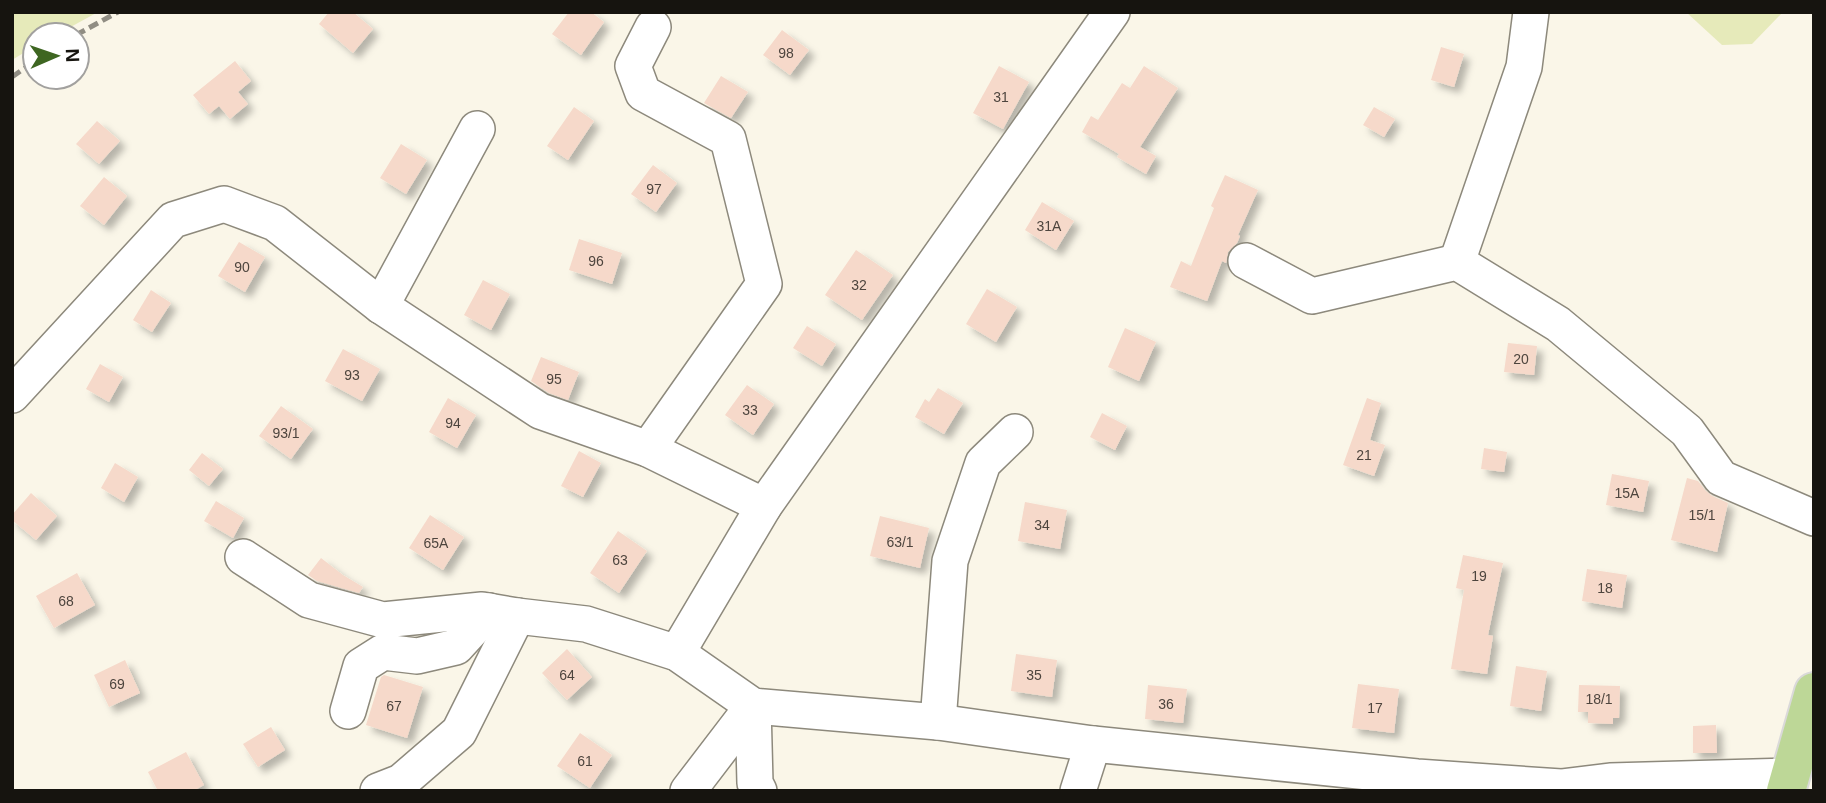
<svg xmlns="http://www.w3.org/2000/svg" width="1826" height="803" viewBox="0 0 1826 803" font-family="Helvetica,sans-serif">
<defs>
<filter id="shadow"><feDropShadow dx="6" dy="6" stdDeviation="3.5" flood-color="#0004"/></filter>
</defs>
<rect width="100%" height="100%" fill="#faf6e8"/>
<!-- green -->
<g fill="#e6eaba">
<polygon points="12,12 98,12 56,35 35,35 35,46 12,60"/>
<polygon points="1686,12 1783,12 1752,44 1722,45"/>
</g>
<!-- building -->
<g fill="#f6d9ca" filter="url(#shadow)">
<polygon points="329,12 353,12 373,29 353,53 319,24"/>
<polygon points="569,12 591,12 604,22 581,55 552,34"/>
<polygon points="782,30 809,50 790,75 763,55"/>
<polygon points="1441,47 1464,54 1454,87 1431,80"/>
<polygon points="235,61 251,81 238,92 248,104 230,119 219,106 209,114 193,95"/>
<polygon points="999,66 1029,82 1003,129 973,113"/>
<polygon points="1144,66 1178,88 1140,147 1156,156 1146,174 1117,157 1119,154 1082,132 1091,116 1098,120 1122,83 1130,88"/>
<polygon points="721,76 748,92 731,118 704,103"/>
<polygon points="574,107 594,121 568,160 547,146"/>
<polygon points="1374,107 1395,119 1384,137 1363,125"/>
<polygon points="97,121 120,141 99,164 76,144"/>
<polygon points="401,144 427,160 406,194 380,178"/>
<polygon points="653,165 677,183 656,212 631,194"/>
<polygon points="1225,175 1258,190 1238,235 1240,236 1237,243 1228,252 1226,263 1222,261 1207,301 1170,287 1181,261 1191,266 1214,208 1211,206"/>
<polygon points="104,177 127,196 104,225 80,206"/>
<polygon points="1042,202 1074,221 1056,250 1025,230"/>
<polygon points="579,239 622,253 612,284 569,270"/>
<polygon points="239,242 265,257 245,292 218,276"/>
<polygon points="856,250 893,275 862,320 825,295"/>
<polygon points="483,280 510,294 491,330 464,315"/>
<polygon points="987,289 1017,307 996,342 966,324"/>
<polygon points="151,290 171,303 152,332 133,320"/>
<polygon points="807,326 836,344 822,366 793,348"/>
<polygon points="1125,328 1156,342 1139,381 1108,367"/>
<polygon points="1508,343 1537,346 1534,375 1504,372"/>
<polygon points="343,349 380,369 362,401 325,381"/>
<polygon points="541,357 579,372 568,400 549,393 531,381"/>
<polygon points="100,364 123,377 109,402 86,389"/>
<polygon points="747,385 774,404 753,435 725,415"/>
<polygon points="938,388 963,403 944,434 915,417 925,399 929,402"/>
<polygon points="448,398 476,415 457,448 429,432"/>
<polygon points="1367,398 1381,403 1370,440 1385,445 1374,476 1343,465"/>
<polygon points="281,406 313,429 291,459 259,436"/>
<polygon points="1102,413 1127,426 1115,450 1090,437"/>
<polygon points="1484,448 1507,452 1504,472 1481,469"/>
<polygon points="579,451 601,463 583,497 561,486"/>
<polygon points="202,453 223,469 209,486 189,470"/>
<polygon points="115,463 138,477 124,502 101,488"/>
<polygon points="1612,474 1649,481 1643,512 1606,505"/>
<polygon points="1687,478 1698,481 1705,490 1712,496 1728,503 1717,552 1671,540"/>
<polygon points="31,493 57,516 36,540 12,520 12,515"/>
<polygon points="216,501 244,518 233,538 204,521"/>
<polygon points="1025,502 1067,510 1060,549 1018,541"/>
<polygon points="430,515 464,537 443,570 409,548"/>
<polygon points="880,516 929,528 920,568 870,556"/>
<polygon points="618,531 647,551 619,593 590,573"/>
<polygon points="1463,555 1503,563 1488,635 1493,636 1487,674 1451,669 1464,590 1456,588"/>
<polygon points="321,558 343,575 363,587 359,593 317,581 308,575"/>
<polygon points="1587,569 1627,575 1622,608 1582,601"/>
<polygon points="77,573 95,605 54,628 36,596"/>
<polygon points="567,649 592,677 567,700 542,673"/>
<polygon points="1016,654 1057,660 1052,697 1011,691"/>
<polygon points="125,660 140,693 109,707 94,675"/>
<polygon points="1516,666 1547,671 1541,711 1510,706"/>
<polygon points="384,675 423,687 407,738 366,725 381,677"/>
<polygon points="1358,684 1399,689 1394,733 1352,728"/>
<polygon points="1148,685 1187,689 1183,723 1145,719"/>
<polygon points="1579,685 1620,686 1619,718 1613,718 1613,724 1588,723 1588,712 1578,712"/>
<polygon points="1716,725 1717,753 1693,753 1693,726"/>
<polygon points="271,727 285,750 258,767 243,744"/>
<polygon points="580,733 612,755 590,788 557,766"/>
<polygon points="186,752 204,785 193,791 158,791 148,772"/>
</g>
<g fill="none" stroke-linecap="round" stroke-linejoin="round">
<defs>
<g id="minor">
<polyline points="1246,261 1312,296 1457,262 1558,324 1687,431 1721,478 1814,518"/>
<polyline points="1457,262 1524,67 1531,12"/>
<polyline points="381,306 477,129"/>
<polyline points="12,395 173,220 224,204 275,223 381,306 540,411 648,449 764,506"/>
<polyline points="648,449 764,284 728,139 643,93 633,66 653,27"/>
<polyline points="243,557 309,600 383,620 482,610 517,616 586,624 677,653 753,706 938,722 1093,744 1417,777 1561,787 1610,781 1791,776"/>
<polyline points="677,653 764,506 1112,12"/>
<polyline points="753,706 755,783 759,791"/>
<polyline points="348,711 361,666 383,652 417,656 456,647 489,611"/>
<polyline points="938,722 950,561 983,463 1015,432"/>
<polyline points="378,791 401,782 459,732 517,616"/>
<polyline points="688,791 753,706"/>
<polyline points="1078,791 1093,744"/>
</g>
<polyline id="major" points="1786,791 1814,692"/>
</defs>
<!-- minor casing -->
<use href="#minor" stroke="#8d897c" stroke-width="38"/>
<!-- major casing -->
<use href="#major" stroke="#dad9d9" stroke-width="42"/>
<!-- minor -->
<use href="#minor" stroke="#fff" stroke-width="35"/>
<!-- major -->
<use href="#major" stroke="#bdd797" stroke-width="38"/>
<!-- rail -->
<g stroke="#908d83" stroke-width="5" stroke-dasharray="10 5" stroke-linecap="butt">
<polyline points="76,35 118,12"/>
<polyline points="12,77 35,61"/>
</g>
</g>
<g text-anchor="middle" stroke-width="5" stroke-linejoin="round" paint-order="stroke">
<!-- number labels -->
<g font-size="14" fill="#4e453e">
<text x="786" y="58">98</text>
<text x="1001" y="102">31</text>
<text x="654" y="194">97</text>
<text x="1049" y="231">31А</text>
<text x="596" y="266">96</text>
<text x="242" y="272">90</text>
<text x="859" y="290">32</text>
<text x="1521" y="364">20</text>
<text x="352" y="380">93</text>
<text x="554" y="384">95</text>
<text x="750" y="415">33</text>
<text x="453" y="428">94</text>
<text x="286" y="438">93/1</text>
<text x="1364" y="460">21</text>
<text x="1627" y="498">15А</text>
<text x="1702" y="520">15/1</text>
<text x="1042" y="530">34</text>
<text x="900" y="547">63/1</text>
<text x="436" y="548">65А</text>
<text x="620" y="565">63</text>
<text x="1479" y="581">19</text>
<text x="1605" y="593">18</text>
<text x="66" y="606">68</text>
<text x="567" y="680">64</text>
<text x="1034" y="680">35</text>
<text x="117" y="689">69</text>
<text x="1599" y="704">18/1</text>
<text x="1166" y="709">36</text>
<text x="394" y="711">67</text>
<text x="1375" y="713">17</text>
<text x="585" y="766">61</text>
</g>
</g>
<!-- border -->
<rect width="1826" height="803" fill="none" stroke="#16140f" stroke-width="28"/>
<!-- north arrow -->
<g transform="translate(56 56) rotate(88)"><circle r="33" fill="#ffffff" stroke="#a2a19f" stroke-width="2"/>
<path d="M0-5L12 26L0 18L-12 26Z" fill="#3e6621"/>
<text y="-10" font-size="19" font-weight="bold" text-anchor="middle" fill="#16140f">N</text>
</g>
</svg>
